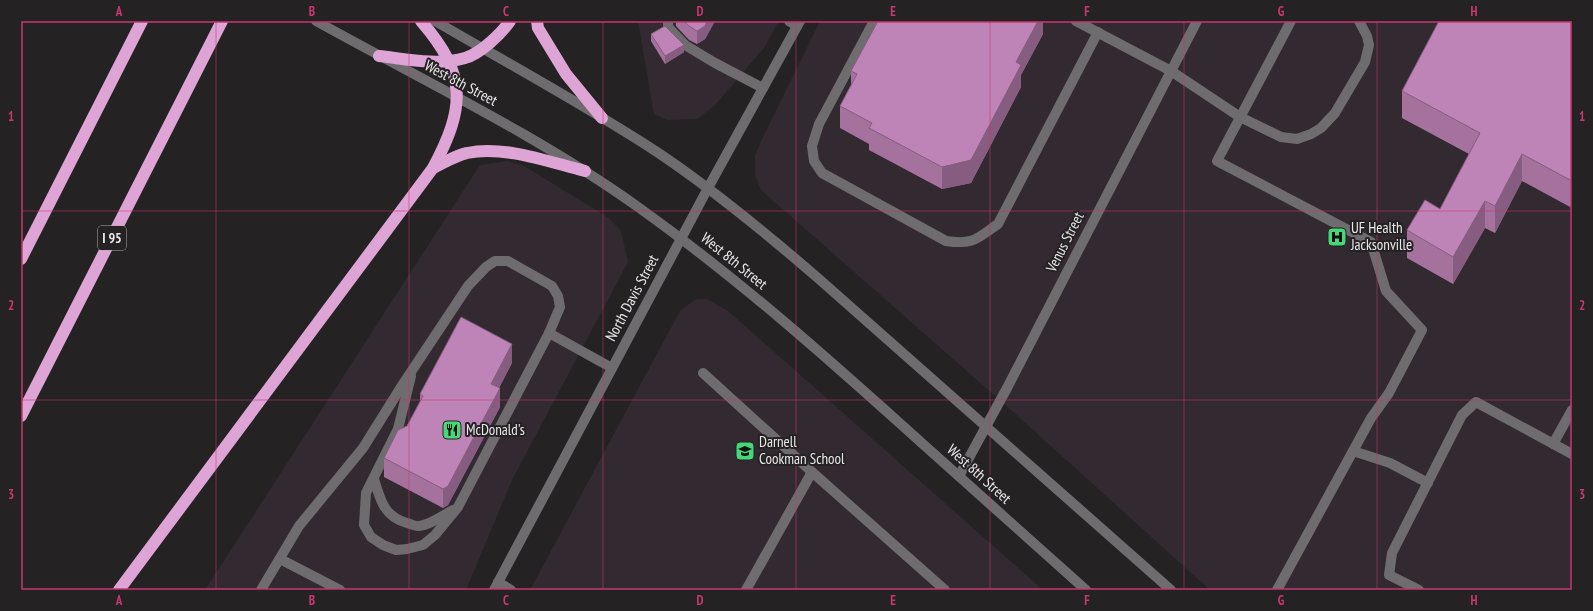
<svg xmlns="http://www.w3.org/2000/svg" width="1593" height="611" viewBox="0 0 1593 611" font-family="'PT Sans Narrow',sans-serif">
<rect width="100%" height="100%" fill="#252224"/>
<!-- built -->
<g fill="#322a30">
<polygon points="638,21 779,21 764,48 715,105 697,119 667,120 654,114"/>
<polygon points="820,21 1572,21 1572,590 1210,590 1010,409 761,190 755,175 755,156 762,139"/>
<polygon points="507,161 524,166 609,218 621,231 628,262 512,480 466,590 205,590 480,165"/>
<polygon points="696,299 707,299 728,311 1043,590 530,590 680,311"/>
</g>
<g fill="none" stroke-linecap="round" stroke-linejoin="round">
<!-- service -->
<g stroke="#6f6c6f" stroke-width="10">
<polyline points="668,21 668,27 685,45 715,63 763,88"/>
<polyline points="789,21 797,26"/>
<path d="M874 21 819 124 812 146 814 161 822 173 946 241C974 245 976 239 998 224L1098 32"/>
<polyline points="1076,21 1171,71 1240,117 1281,137 1297,139 1311,134 1321,128 1335,113 1365,62 1369,45 1367,36 1359,21"/>
<polyline points="1291,21 1217,161 1371,242 1386,291 1422,330 1389,393 1371,418 1353,451 1390,463 1428,483"/>
<polyline points="703,373 812,472 945,590"/>
<polyline points="411,376 398,429 366,493 364,525 371,537 383,545 396,550 407,549 423,545 435,535 458,507 549,333"/>
<polyline points="1553,444 1572,410"/>
<path d="M374 479C380 499 384 517 407 523 411 524 416 527 419 526 431 525 443 515 453 510"/>
<polyline points="280,559 340,590"/>
<polyline points="261,590 299,526 363,448 403,384 468,286 486,267 495,261 508,261 552,286 558,296 560,307 549,333 612,368"/>
<polyline points="746,590 812,472"/>
<polyline points="1277,590 1353,451"/>
<polyline points="1419,590 1389,575 1392,553 1462,415 1476,402 1572,454"/>
</g>
<!-- minor -->
<g stroke="#6f6c6f" stroke-width="10">
<polyline points="959,476 1007,388 1197,21"/>
<polyline points="498,582 511,590"/>
</g>
<!-- tertiary -->
<g stroke="#6f6c6f" stroke-width="10">
<path d="M316 21C424 81 537 135 638 207 739 279 832 362 924 445 978 494 1032 542 1086 590"/>
<path d="M435 21C509 64 585 105 657 152 714 190 767 234 819 279L1171 590"/>
<polyline points="494,590 708,188 800,21"/>
</g>
<!-- motorway -->
<g stroke="#dda4d5" stroke-width="12">
<polyline points="537,21 538,28 566,74 602,118"/>
<path d="M379 56C406 59 438 66 465 58 480 54 501 34 510 21"/>
<path d="M433 168C444 163 456 155 467 153 504 145 549 162 585 171"/>
<polyline points="21,259 142,21"/>
<polyline points="21,416 222,21"/>
<path d="M119 590 433 168C465 108 468 75 421 21"/>
</g>
</g>
<!-- wall -->
<g fill="#a4729d">
<polygon points="676,21 715,21 705,39 697,44 689,40 676,26"/>
<polygon points="1043,21 1043,34 1021,75 1021,87 971,183 942,189 869,150 869,144 840,128 840,106 851,86 851,71"/>
<polygon points="1572,21 1572,208 1522,181 1495,233 1485,228 1453,284 1407,258 1407,230 1440,209 1469,154 1402,118 1402,91"/>
<polygon points="651,34 684,52 665,64 651,41"/>
<polygon points="512,363 499,388 500,407 448,505 443,508 384,477 384,458 407,426 420,402 420,394"/>
</g>
<!-- shaded-wall -->
<g fill="#865c80">
<polygon points="707,21 715,21 705,39 697,44 697,31"/>
<polygon points="1038,21 1043,21 1043,34 1021,75 1021,87 971,183 942,189 942,167 1016,62"/>
<polygon points="684,45 684,52 665,64 665,56"/>
<polygon points="1522,154 1522,181 1495,233 1495,206"/>
<polygon points="1485,201 1485,228 1453,284 1453,257"/>
<polygon points="512,344 512,363 491,403 491,384"/>
<polygon points="500,388 500,407 448,505 443,508 443,489"/>
</g>
<!-- building -->
<g fill="#bf84b7" stroke="#865c80">
<polygon points="684,21 707,21 705,26 697,31 689,26"/>
<polygon points="878,21 1038,21 1016,62 1021,65 971,160 942,167 869,128 872,123 840,106 857,74 851,71"/>
<polygon points="1439,21 1572,21 1572,181 1522,154 1495,206 1485,201 1453,257 1407,230 1425,200 1440,209 1480,133 1402,91"/>
<polygon points="665,26 684,45 665,56 651,34"/>
<polygon points="461,317 512,344 491,384 500,388 448,486 443,489 384,458 398,430 407,426 423,396 420,394"/>
</g>
<!-- grid -->
<path fill="none" stroke="#c83770" stroke-width="1" stroke-opacity="0.55" d="M216 21V590M409 21V590M603 21V590M796 21V590M990 21V590M1184 21V590M1377 21V590M21 211H1572M21 400H1572"/>
<!-- icons -->
<defs>
<symbol id="hospital-square" viewBox="-11 -11 22 22"><rect x="-9" y="-9" width="18" height="18" rx="4" fill="#46d779" stroke="#252224"/><path d="M-5-5h3v3.5h4V-5h3V5h-3V1.5h-4V5h-3Z" fill="#111"/></symbol>
<symbol id="restaurant-square" viewBox="-11 -11 22 22"><rect x="-9" y="-9" width="18" height="18" rx="4" fill="#46d779" stroke="#252224"/><path d="M-5-6h1v4h1v-4h1v4h1v-4h1v5L-1.5 .5V6h-2V.5L-5-1ZM5-6V6H3V1.5H1.5Q1.5-4 5-6Z" fill="#111"/></symbol>
<symbol id="school-square" viewBox="-11 -11 22 22"><rect x="-9" y="-9" width="18" height="18" rx="4" fill="#46d779" stroke="#252224"/><path d="M0-5L7-2L0 1L-7-2ZM-4 1L0 2.5L4 1V4Q0 6-4 4Z" fill="#111"/></symbol>
</defs>
<g fill-rule="evenodd">
<use href="#hospital-square" x="1326" y="226" width="22" height="22"/>
<use href="#restaurant-square" x="441" y="419" width="22" height="22"/>
<use href="#school-square" x="734" y="440" width="22" height="22"/>
</g>
<g text-anchor="middle" stroke-width="4" stroke-linejoin="round" paint-order="stroke">
<!-- shield labels -->
<rect fill="#252224" stroke="#aeacae" stroke-width="1" x="98" y="226" width="28" height="24" rx="3"/>
<g font-size="14" font-weight="bold" fill="#e9e7e9">
<text x="112" y="243">I 95</text>
</g>
<!-- street labels -->
<g font-size="15" fill="#e9e7e9" stroke="#252224">
<text transform="translate(461 83) rotate(28)" y="5">West 8th Street</text>
<text transform="translate(1065 242) rotate(-63)" y="5">Venus Street</text>
<text transform="translate(734 261) rotate(39)" y="5">West 8th Street</text>
<text transform="translate(632 298) rotate(-62)" y="5">North Davis Street</text>
<text transform="translate(979 474) rotate(42)" y="5">West 8th Street</text>
</g>
<!-- poi labels -->
<g font-size="15" fill="#e9e7e9" stroke="#252224" text-anchor="start">
<text x="1351" y="233">UF Health<tspan x="1351" dy="17">Jacksonville</tspan></text>
<text x="466" y="435">McDonald's</text>
<text x="759" y="447">Darnell<tspan x="759" dy="17">Cookman School</tspan></text>
</g>
</g>
<!-- border -->
<rect width="1593" height="611" fill="none" stroke="#252224" stroke-width="44"/>
<rect x="22" y="22" width="1549" height="567" fill="none" stroke="#c83770" stroke-width="1.5"/>
<g font-size="13" text-anchor="middle" font-weight="bold" fill="#c83770">
<text x="119" y="16">A</text>
<text x="312" y="16">B</text>
<text x="506" y="16">C</text>
<text x="700" y="16">D</text>
<text x="893" y="16">E</text>
<text x="1087" y="16">F</text>
<text x="1281" y="16">G</text>
<text x="1474" y="16">H</text>
<text x="11" y="121">1</text>
<text x="1582" y="121">1</text>
<text x="11" y="310">2</text>
<text x="1582" y="310">2</text>
<text x="11" y="499">3</text>
<text x="1582" y="499">3</text>
<text x="119" y="605">A</text>
<text x="312" y="605">B</text>
<text x="506" y="605">C</text>
<text x="700" y="605">D</text>
<text x="893" y="605">E</text>
<text x="1087" y="605">F</text>
<text x="1281" y="605">G</text>
<text x="1474" y="605">H</text>
</g>
</svg>
